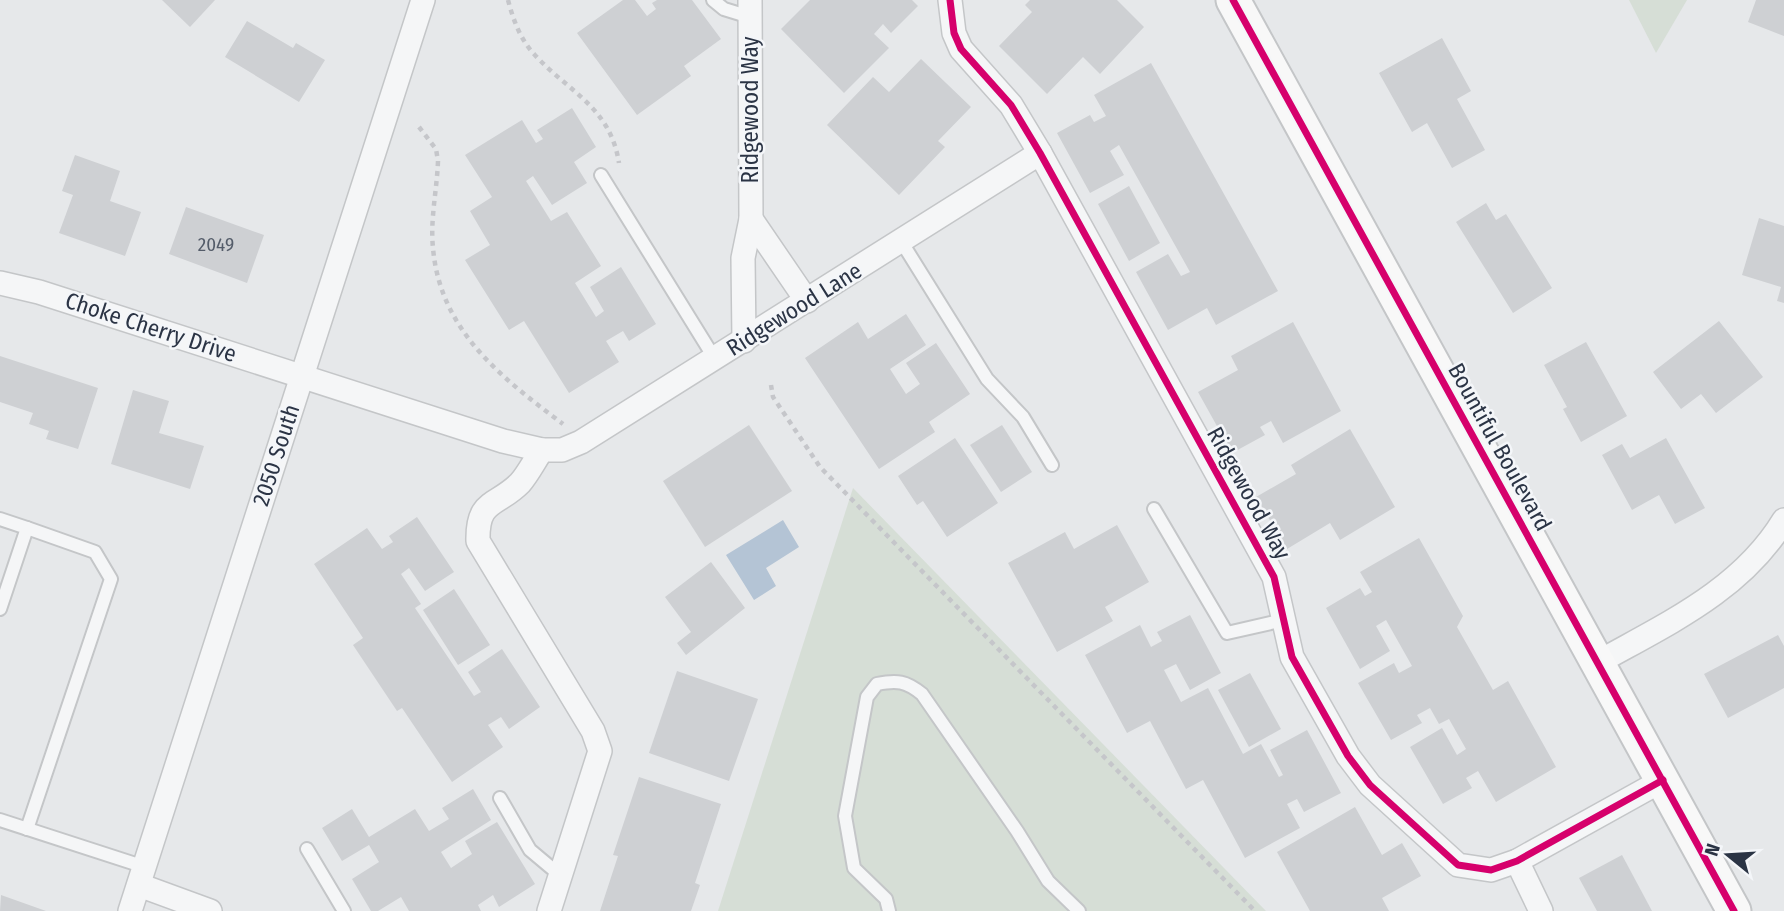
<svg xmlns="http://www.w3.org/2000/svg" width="1784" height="911" viewBox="0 0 1784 911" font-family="'Fira Sans Condensed',sans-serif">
<rect width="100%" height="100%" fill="#e6e8ea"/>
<!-- green -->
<g fill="#d6ded6">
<polygon points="1629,0 1687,0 1656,53"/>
<polygon points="853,488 1266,911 718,911"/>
</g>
<!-- water -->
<polygon fill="#b4c4d5" points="783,520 799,547 766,568 776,586 754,600 726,555"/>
<!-- building -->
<g fill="#ced0d3">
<polygon points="162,0 215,0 190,27"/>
<polygon points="623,0 635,0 647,16 656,9 652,3 657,0 692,0 721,39 684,66 691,76 637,115 577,33"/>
<polygon points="810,0 912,0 918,6 891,33 883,24 874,34 889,48 844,93 781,29"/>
<polygon points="1030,0 1117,0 1144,27 1100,74 1083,57 1047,94 999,46 1032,12 1025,5"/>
<polygon points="1756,0 1784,0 1784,36 1748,22"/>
<polygon points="247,21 293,48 296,43 325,60 299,102 225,57"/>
<polygon points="1442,38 1471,91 1457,99 1485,150 1452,168 1427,123 1412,132 1379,73"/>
<polygon points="921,59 971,107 938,141 945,147 899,195 827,125 873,77 889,92"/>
<polygon points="1151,63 1278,291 1216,325 1207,308 1168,330 1136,272 1168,254 1181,276 1190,272 1119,145 1110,151 1124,175 1090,193 1057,133 1090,115 1094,122 1106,116 1094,95"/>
<polygon points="572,108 596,147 574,162 587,183 552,205 533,176 526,181 551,221 567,212 601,266 575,283 596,317 604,311 590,287 621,267 656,324 629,341 623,331 606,341 619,362 569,393 524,321 509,330 465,260 490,245 470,211 492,197 465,155 522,120 536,143 543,139 537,130"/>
<polygon points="75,155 120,171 110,201 141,212 125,256 59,233 73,195 62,191"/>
<polygon points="1129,186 1160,243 1129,261 1098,204"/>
<polygon points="1486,203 1496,220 1506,214 1552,288 1513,313 1456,222"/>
<polygon points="186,207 264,235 247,283 169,254"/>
<polygon points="1759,218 1784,226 1784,303 1777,301 1781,287 1742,275"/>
<polygon points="906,314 926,345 890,369 906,394 920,384 906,363 936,343 970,394 929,422 935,432 879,469 805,358 858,322 868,339"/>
<polygon points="1719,321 1763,377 1716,413 1701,394 1681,409 1653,372"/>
<polygon points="1293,322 1341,411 1283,443 1271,421 1260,427 1265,435 1232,453 1198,392 1238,370 1231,356"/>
<polygon points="1586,342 1627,416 1581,442 1563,409 1567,407 1544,365"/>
<polygon points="0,356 98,388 78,449 46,439 49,431 29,424 33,413 0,402"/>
<polygon points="133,390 169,401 159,433 204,446 190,489 111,464"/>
<polygon points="749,425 792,491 705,547 663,481"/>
<polygon points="1002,425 1032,472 1001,492 970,445"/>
<polygon points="1350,429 1395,507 1340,540 1330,523 1287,549 1256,497 1296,474 1291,465"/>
<polygon points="955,438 998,503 947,537 923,501 917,505 898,476"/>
<polygon points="1666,438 1705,508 1675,524 1659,495 1632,510 1602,455 1622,444 1630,458"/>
<polygon points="417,517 454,572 425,591 409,568 401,574 421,604 415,608 474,696 481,692 468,672 502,649 540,707 509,729 501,717 488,725 503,747 452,782 402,708 397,711 353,645 363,638 314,564 367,528 382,549 393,542 389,536"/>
<polygon points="1117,525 1149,582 1105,607 1113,621 1057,652 1008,563 1065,532 1074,549"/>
<polygon points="1419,538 1463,616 1457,627 1493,690 1508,681 1556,767 1496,802 1478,771 1466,778 1472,788 1443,804 1410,747 1442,728 1457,755 1466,749 1449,719 1439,724 1430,708 1417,715 1422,723 1391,740 1358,683 1394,663 1399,673 1412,666 1386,620 1376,626 1390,651 1360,669 1326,608 1360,588 1365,596 1372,592 1360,572"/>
<polygon points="711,562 745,608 686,655 677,643 691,632 665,597"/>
<polygon points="454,589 490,645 458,665 423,610"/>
<polygon points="1190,615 1221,673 1190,690 1176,664 1164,670 1181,702 1208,688 1243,754 1261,744 1279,777 1283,775 1270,750 1307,730 1341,793 1304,812 1297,799 1287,804 1300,828 1245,858 1203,780 1186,789 1150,721 1127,733 1085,655 1140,625 1151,647 1162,641 1157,632"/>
<polygon points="1778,635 1784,646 1784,688 1728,718 1704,674"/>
<polygon points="677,671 758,699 729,781 649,753"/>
<polygon points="1250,673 1281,729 1249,747 1218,690"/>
<polygon points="639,777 721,804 695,883 700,885 691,911 600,911 618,856 613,855"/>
<polygon points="473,789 491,820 441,852 451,868 472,854 465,841 497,822 535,884 499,907 493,895 478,905 481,911 409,911 401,897 378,911 371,911 352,879 379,862 369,845 342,861 322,828 352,809 369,837 415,809 429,831 449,819 442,808"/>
<polygon points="1355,807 1382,855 1402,843 1421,876 1382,898 1389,911 1310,911 1277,852"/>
<polygon points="1622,855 1652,911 1597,911 1579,878"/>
<polygon points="1,895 46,911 0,911"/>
</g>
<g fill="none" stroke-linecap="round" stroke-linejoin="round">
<defs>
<g id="lane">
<polyline points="713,0 724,9 750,17"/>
<polyline points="601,175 715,359"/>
<polyline points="901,241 987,379 1023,417 1052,465"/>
<polyline points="1154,509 1227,633 1284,620"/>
<polyline points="0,519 27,528 0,609"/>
<polyline points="27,528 95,552 111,579 27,829"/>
<polyline points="500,798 530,850 561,876"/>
<polyline points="0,820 145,867"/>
<polyline points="307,849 344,911"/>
<path d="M889 911 886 899 854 868 845 816 867 697 877 684C897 680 906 681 922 694L1017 831 1048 881 1079 911"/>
</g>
<g id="street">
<polyline points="950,0 954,33 961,49 1011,105 1040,153 1274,577 1292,657 1348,756 1370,785 1458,865 1491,870 1517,861 1663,780"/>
<polyline points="751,219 807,301"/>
<polyline points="0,283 39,292 503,441 542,450"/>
<polyline points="744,341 743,258 751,219 750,0"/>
<path d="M1597 663C1666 624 1741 591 1784 520"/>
<polyline points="1517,861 1541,911"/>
<polyline points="139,885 210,911"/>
<polyline points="130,911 423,0"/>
<path d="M549 911 600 751 593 731 478 541C477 499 496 507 520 483 528 474 535 460 542 450H562L581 442 1040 153"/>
</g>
<polyline id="secondary" points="1233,0 1734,911"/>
</defs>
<!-- lane casing -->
<use href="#lane" stroke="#c4c6c8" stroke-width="16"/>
<!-- street casing -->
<use href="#street" stroke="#c4c6c8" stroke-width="26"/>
<!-- secondary casing -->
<use href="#secondary" stroke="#c4c6c8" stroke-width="37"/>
<!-- path -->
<g stroke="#c5c6ca" stroke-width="4.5" stroke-dasharray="5 5" stroke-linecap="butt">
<path d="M508 0C513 19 520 39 534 54 568 92 610 106 619 163"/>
<path d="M419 127 436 149 438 161C437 190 430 219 433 248 440 331 502 378 563 424"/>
<polyline points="771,385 773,397 820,467 1255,911"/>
</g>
<!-- lane -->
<use href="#lane" stroke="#f5f6f7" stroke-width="12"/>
<!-- street -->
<use href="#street" stroke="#f5f6f7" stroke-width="23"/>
<!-- secondary -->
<use href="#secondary" stroke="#f8f8f8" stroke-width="33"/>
<defs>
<g id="cycleway">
<polyline points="950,0 954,33 961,49 1011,105 1040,153 1274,577 1292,657 1348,756 1370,785 1458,865 1491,870 1517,861 1663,780"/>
<polyline points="1233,0 1734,911"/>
</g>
</defs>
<!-- cycleway casing -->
<use href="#cycleway" stroke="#f4f6f9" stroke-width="11"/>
<!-- cycleway -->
<use href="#cycleway" stroke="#d6006c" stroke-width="7"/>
</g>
<g text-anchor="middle" stroke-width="5" stroke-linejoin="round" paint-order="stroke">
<!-- number labels -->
<g font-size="19" fill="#545c69">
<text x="216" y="251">2049</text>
</g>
<!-- street labels -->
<g font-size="23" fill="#2b3445" stroke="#f4f6f9">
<text transform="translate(750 110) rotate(-90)" y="8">Ridgewood Way</text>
<text transform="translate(794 309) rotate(-32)" y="8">Ridgewood Lane</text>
<text transform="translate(151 327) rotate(18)" y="8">Choke Cherry Drive</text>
<text transform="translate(1500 447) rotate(61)" y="8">Bountiful Boulevard</text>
<text transform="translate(276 455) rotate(-72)" y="8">2050 South</text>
<text transform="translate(1249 493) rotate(61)" y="8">Ridgewood Way</text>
</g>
</g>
<!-- north arrow -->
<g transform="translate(1728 855) rotate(288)" stroke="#f4f6f9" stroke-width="5" paint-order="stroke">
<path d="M0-5L12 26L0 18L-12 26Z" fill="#2b3445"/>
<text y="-10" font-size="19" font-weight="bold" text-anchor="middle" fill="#2b3445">N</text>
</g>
</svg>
